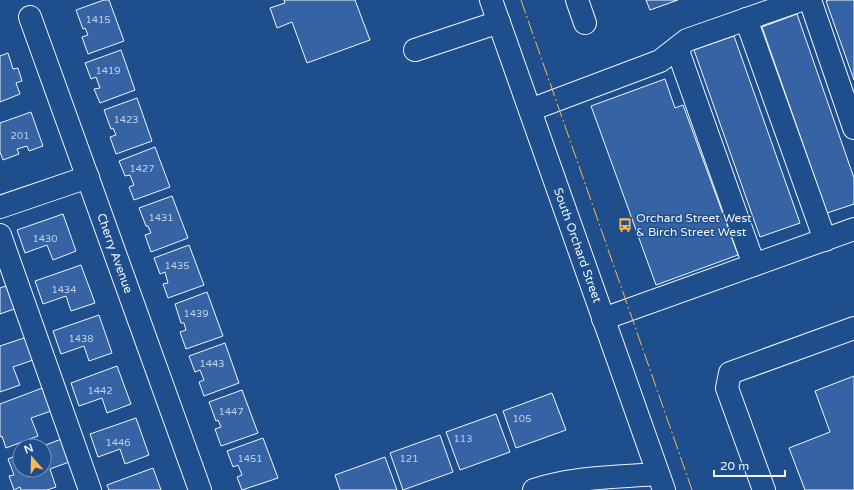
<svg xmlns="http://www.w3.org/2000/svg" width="854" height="490" viewBox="0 0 854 490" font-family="'Varela Round',sans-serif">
<rect width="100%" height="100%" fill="#1f4e8c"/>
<!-- building -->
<g fill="#3563a3" stroke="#f2f6ff">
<polygon points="104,0 109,0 124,41 88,54 82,37 88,35 85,28 83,29 76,10"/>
<polygon points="284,0 355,0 370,40 307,63 292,22 277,28 270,8 285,3"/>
<polygon points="646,0 678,0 650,10"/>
<polygon points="829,0 854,0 854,80 826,1"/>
<polygon points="797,14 854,178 854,204 827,213 762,27"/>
<polygon points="734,36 800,223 760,237 694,50"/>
<polygon points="121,50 135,90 100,103 94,89 100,88 96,77 91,79 85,63"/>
<polygon points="8,53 13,69 18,68 22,81 16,83 20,94 0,102 0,56"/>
<polygon points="665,79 675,108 683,105 738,255 656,285 591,106"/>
<polygon points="137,98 152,141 116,154 110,137 116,135 113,128 111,129 104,110"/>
<polygon points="31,112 43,146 29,151 27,146 17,149 19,154 3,160 0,152 0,123"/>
<polygon points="155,147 170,187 134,200 129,187 134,185 130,175 125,176 119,161"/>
<polygon points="172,196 188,238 151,252 145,235 151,233 148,226 146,226 139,208"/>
<polygon points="63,214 76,251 53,260 47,245 25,253 17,230"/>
<polygon points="189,245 204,285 168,298 163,284 168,283 165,272 160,274 154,258"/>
<polygon points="81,265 95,303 71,311 66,296 43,304 35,281"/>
<polygon points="9,285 17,308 0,314 0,288"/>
<polygon points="207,292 223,336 186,349 180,332 186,330 184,323 181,323 175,304"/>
<polygon points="99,315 112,353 89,361 84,346 61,354 53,331"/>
<polygon points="27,337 36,359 13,367 20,385 0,392 0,346"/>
<polygon points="225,343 239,383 204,396 199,382 204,380 200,370 195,372 189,356"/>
<polygon points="117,366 131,404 107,413 102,398 79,406 71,383"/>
<polygon points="854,376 854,490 805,490 789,448 830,432 815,391"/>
<polygon points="45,387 54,410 31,418 38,436 6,448 2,436 0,437 0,404"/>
<polygon points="242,390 258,433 221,446 215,429 221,427 218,420 216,421 209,402"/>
<polygon points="552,393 566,430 516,448 503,411"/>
<polygon points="496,414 510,452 460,470 446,432"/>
<polygon points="136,418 149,455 125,464 120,449 98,457 90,434"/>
<polygon points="440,435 453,472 403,490 390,453"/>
<polygon points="64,438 72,461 50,469 56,487 47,490 21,490 20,487 14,490 9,476 14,475 8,459 20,454 20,470 44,470 43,446"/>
<polygon points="263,438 278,478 242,490 237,477 242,475 238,465 233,467 227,451"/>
<polygon points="385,457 397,490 340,490 335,475"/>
<polygon points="153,468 161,490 109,490 107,485"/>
</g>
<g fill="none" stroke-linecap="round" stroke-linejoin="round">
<defs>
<g id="minor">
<polyline points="577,0 585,23"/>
<polyline points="810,0 854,128"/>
<path id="s1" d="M30 17 200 490"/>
<polyline points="746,19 825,240"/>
<polyline points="677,48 754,265"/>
<polyline points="415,50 499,22"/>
<polyline points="530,110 660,61 687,40 801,0"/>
<polyline points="0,207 88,177"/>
<polyline points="0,235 90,490"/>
<polyline points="603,319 854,229"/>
<path d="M534 490C574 477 616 477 658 474"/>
<polyline points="764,490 727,388 730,373 854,328"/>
</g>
<g id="major">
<path id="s2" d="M491 0 664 490"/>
</g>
</defs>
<!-- minor casing -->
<use href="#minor" stroke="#f2f6ff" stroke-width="24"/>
<!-- major casing -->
<use href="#major" stroke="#f2f6ff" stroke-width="24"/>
<!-- minor -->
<use href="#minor" stroke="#1f4e8c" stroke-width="22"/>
<!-- major -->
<use href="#major" stroke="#1f4e8c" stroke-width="22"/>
<!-- power -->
<polyline stroke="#ffb74d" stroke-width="1" stroke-dasharray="14 3 2 3" stroke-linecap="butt" points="521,0 692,490"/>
</g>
<!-- icons -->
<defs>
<symbol id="bus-bare" viewBox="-9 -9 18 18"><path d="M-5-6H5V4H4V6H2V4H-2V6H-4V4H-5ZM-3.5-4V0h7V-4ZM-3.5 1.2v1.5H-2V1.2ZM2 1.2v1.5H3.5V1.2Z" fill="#ffb74d" stroke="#1f4e8c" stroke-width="2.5" paint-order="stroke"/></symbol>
</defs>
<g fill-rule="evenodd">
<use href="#bus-bare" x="615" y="215" width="20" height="20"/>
</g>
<g text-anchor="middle" stroke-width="3" stroke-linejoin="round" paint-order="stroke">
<!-- number labels -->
<g font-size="10" fill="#c3d1e8">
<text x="98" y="23">1415</text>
<text x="108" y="74">1419</text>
<text x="126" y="123">1423</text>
<text x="20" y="139">201</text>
<text x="142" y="172">1427</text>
<text x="161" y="221">1431</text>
<text x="45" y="242">1430</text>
<text x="177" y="269">1435</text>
<text x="64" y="293">1434</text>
<text x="196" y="317">1439</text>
<text x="81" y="342">1438</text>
<text x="212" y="367">1443</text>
<text x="100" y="394">1442</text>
<text x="231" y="415">1447</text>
<text x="522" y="422">105</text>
<text x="463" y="442">113</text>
<text x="118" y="446">1446</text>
<text x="250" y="462">1451</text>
<text x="409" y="462">121</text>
</g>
<!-- poi labels -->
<g font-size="12" fill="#f2f6ff" stroke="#1f4e8c" text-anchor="start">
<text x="636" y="222">Orchard Street West<tspan x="636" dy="14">&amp; Birch Street West</tspan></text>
</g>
<!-- street labels -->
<g font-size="12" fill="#f2f6ff" stroke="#1f4e8c">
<text dy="4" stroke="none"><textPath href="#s2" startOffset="260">South Orchard Street</textPath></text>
<text dy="4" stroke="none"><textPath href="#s1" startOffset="251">Cherry Avenue</textPath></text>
</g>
</g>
<!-- north arrow -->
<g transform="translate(32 458) rotate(340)"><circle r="19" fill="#1f4e8c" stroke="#7391ba"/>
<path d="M0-3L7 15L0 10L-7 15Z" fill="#ffb74d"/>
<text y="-6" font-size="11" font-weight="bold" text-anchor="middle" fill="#f2f6ff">N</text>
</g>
<!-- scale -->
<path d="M714 470v6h71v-6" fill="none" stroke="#f2f6ff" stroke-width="2"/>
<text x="720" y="470" font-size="12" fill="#f2f6ff" stroke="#1f4e8c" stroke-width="3" paint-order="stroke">20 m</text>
</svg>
